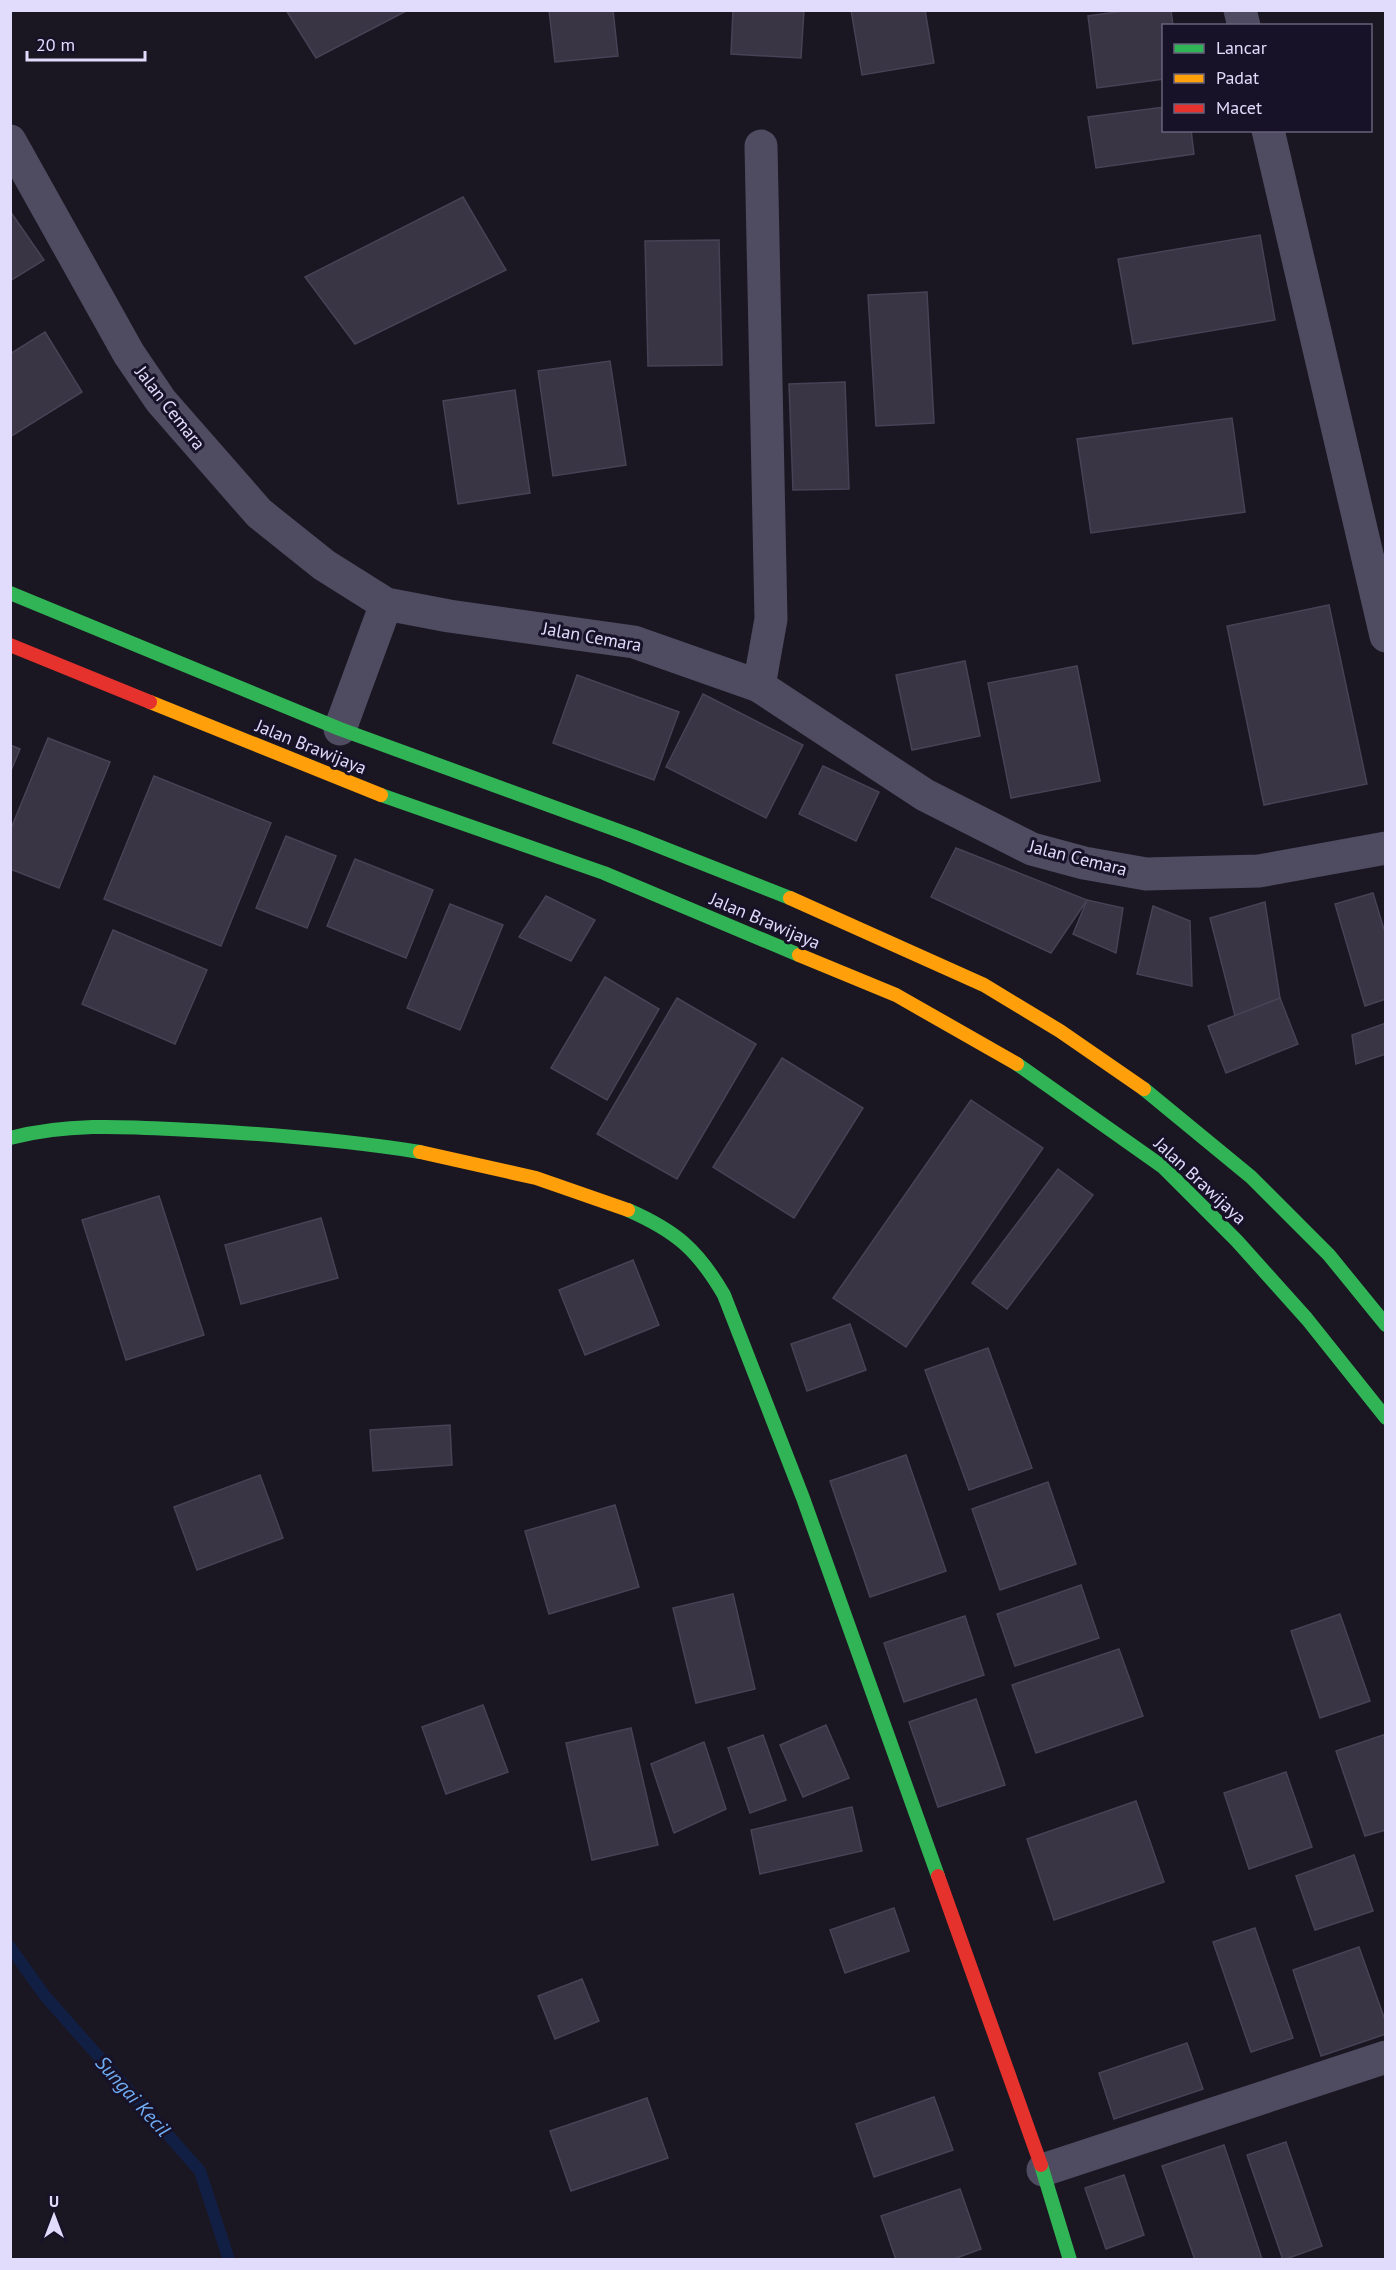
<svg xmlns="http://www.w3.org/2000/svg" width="1396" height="2270" viewBox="0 0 1396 2270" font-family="'PT Sans',sans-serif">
<rect width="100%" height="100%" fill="#1a1722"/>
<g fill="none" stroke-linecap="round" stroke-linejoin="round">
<!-- stream -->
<polyline stroke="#121f44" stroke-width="12" points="10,1947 45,1996 200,2171 229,2260"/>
</g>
<!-- building -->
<g fill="#393544" stroke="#474255" stroke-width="1.5">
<polygon points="286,10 408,10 316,58"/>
<polygon points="549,10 613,10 618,56 555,62"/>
<polygon points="733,10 804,10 801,58 731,54"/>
<polygon points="851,10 925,10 934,63 862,75"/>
<polygon points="1131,10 1171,10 1173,26 1164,26 1164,79 1097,88 1088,16"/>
<polygon points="1164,107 1164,130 1191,130 1194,154 1096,168 1088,117"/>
<polygon points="463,197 506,270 355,344 305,277"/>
<polygon points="10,211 44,260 10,281"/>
<polygon points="1260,235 1275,320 1133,344 1118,259"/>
<polygon points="719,240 722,365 648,366 645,241"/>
<polygon points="927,292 934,423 876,426 868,295"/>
<polygon points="45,332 82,392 10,437 10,354"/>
<polygon points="610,361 626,465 553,476 538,371"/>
<polygon points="845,382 849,489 793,490 789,384"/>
<polygon points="515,390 530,493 458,504 443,401"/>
<polygon points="1232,418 1245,512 1091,533 1077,439"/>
<polygon points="1329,605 1367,784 1264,805 1227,626"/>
<polygon points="965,661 980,736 912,750 896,675"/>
<polygon points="1077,666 1100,781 1011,798 988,683"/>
<polygon points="577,675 679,712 654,780 553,743"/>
<polygon points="703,694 803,745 766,818 666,767"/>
<polygon points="48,738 110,762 59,888 10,869 10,831"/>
<polygon points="10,745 20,749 10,773"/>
<polygon points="823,766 879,792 856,841 799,814"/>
<polygon points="154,776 271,823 221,946 104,899"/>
<polygon points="286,836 336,856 307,928 256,908"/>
<polygon points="956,848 1087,900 1051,953 931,897"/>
<polygon points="355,859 433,890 406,958 327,926"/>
<polygon points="1373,893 1386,936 1386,999 1365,1006 1335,904"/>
<polygon points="546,896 595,920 571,961 519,937"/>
<polygon points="1087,900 1123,908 1116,953 1073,934"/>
<polygon points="1265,902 1280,998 1235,1016 1210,918"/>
<polygon points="450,904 503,925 460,1030 407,1008"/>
<polygon points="1153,906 1190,921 1192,986 1137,974"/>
<polygon points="113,930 207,970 175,1044 82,1004"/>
<polygon points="605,977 659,1009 607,1100 551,1068"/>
<polygon points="677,998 756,1044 677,1179 597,1134"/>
<polygon points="1280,998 1298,1044 1226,1073 1208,1026"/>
<polygon points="1386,1023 1386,1054 1356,1064 1352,1035"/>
<polygon points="782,1058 863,1108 794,1218 713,1167"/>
<polygon points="971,1100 1043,1148 906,1347 833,1298"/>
<polygon points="1058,1169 1093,1195 1007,1309 972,1283"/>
<polygon points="159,1196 204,1335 126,1360 82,1220"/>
<polygon points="321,1218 338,1278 241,1304 225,1245"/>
<polygon points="633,1260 659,1325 585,1355 559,1290"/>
<polygon points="850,1324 866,1370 807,1391 791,1344"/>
<polygon points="988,1348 1032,1468 969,1490 925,1370"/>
<polygon points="450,1425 452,1465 373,1471 370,1430"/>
<polygon points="906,1455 946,1571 870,1597 830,1481"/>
<polygon points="260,1475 283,1538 197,1570 174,1507"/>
<polygon points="1048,1482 1076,1564 1000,1590 972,1509"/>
<polygon points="615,1505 639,1587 549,1614 525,1531"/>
<polygon points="1081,1585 1099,1638 1015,1666 997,1614"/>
<polygon points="733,1594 755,1689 696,1703 673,1608"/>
<polygon points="1340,1614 1370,1701 1320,1718 1291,1631"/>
<polygon points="965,1616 984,1675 904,1702 884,1643"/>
<polygon points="1119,1649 1143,1716 1036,1753 1012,1685"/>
<polygon points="976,1699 1005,1785 938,1807 909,1722"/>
<polygon points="483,1705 508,1772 446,1794 422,1727"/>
<polygon points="826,1725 849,1778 803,1797 780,1745"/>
<polygon points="631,1728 658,1845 592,1860 566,1743"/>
<polygon points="1386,1734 1386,1830 1365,1836 1336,1751"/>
<polygon points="763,1735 786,1800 750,1813 728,1748"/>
<polygon points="704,1742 726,1809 674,1833 651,1764"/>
<polygon points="1286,1772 1312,1847 1249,1869 1224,1793"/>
<polygon points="1136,1801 1164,1882 1054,1920 1027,1839"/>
<polygon points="852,1807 862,1851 760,1874 751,1830"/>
<polygon points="1354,1855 1373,1911 1315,1930 1296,1876"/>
<polygon points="894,1908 909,1951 845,1973 830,1930"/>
<polygon points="1255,1928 1293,2038 1251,2052 1213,1942"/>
<polygon points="1359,1947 1386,2023 1386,2034 1321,2056 1293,1970"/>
<polygon points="582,1979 599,2021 555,2039 538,1996"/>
<polygon points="1187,2043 1203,2089 1114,2119 1099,2073"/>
<polygon points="934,2097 953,2150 874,2177 856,2124"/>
<polygon points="647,2098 668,2158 571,2191 550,2131"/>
<polygon points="1286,2142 1322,2246 1283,2260 1247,2155"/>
<polygon points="1224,2145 1262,2259 1260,2260 1195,2260 1162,2166"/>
<polygon points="1124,2175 1144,2235 1106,2249 1085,2188"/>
<polygon points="960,2189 981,2249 951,2260 896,2260 881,2216"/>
</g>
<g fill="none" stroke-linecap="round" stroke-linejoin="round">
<!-- street -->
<g stroke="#4f4c62" stroke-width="33">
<polyline points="1240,10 1244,26"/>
<polyline points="1268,130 1386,636"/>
<polyline points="10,141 129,354 161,401 259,513 324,565 386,604 449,616 634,642 759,686 925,795 1032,849 1084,863 1146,874 1259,871 1386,848"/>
<polyline points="759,686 771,619 761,146"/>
<polyline points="340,729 386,604"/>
<polyline points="1043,2170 1386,2057"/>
</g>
<!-- fast -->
<g stroke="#30b455" stroke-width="14">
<polyline points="10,593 340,729 633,836 790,898"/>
<polyline points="381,795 604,873 799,955"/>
<polyline points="1017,1064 1163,1167 1237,1241 1307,1319 1386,1418"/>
<polyline points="1144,1089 1251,1177 1329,1255 1386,1325"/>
<path d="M10 1138C70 1122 131 1127 192 1130 268 1134 344 1140 420 1152"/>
<path d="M628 1210C676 1231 698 1250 724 1295L803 1498 938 1876"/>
<polyline points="1041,2165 1070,2260"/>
</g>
<!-- slow -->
<g stroke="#ff9f0a" stroke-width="14">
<polyline points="150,702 381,795"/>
<polyline points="790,898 984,985 1060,1031 1144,1089"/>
<polyline points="799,955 896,995 1017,1064"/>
<polyline points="420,1152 536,1178 628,1210"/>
</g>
<!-- jam -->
<g stroke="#e5322d" stroke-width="14">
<polyline points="10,645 150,702"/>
<polyline points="938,1876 1041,2165"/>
</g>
</g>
<g text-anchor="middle" stroke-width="6" stroke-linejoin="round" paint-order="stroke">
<!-- street labels -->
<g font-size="18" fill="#e1dbfc" stroke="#171227">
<text transform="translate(170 408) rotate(52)" y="6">Jalan Cemara</text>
<text transform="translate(592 637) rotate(10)" y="6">Jalan Cemara</text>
<text transform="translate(311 747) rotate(22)" y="6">Jalan Brawijaya</text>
<text transform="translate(1078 858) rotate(14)" y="6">Jalan Cemara</text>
<text transform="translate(765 921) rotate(23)" y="6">Jalan Brawijaya</text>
<text transform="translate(1200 1181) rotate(43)" y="6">Jalan Brawijaya</text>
</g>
<!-- water labels -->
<g font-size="20" font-style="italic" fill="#70acf4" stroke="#171227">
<text transform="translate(133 2096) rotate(48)" y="7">Sungai Kecil</text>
</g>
</g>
<!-- border -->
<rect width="1396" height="2270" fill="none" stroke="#e1dbfc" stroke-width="24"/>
<!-- legend -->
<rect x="1162" y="24" width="210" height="108" fill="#171227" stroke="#68627c" stroke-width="1.5"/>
<rect x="1174" y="44" width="30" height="9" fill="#30b455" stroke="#68627c" stroke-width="1.5"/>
<text x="1216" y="54" font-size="18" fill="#e1dbfc">Lancar</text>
<rect x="1174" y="74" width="30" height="9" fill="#ff9f0a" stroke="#68627c" stroke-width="1.5"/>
<text x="1216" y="84" font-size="18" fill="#e1dbfc">Padat</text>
<rect x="1174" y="104" width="30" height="9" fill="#e5322d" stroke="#68627c" stroke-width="1.5"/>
<text x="1216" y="114" font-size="18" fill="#e1dbfc">Macet</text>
<!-- north arrow -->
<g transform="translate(54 2216)" stroke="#171227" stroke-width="4.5" paint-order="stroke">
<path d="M0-4.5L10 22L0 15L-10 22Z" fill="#e1dbfc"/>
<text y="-9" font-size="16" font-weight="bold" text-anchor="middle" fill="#e1dbfc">U</text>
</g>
<!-- scale -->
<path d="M27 51v9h118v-9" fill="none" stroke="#e1dbfc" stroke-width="3"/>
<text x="36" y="51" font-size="18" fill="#e1dbfc" stroke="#171227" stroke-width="4.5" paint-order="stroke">20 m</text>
</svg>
